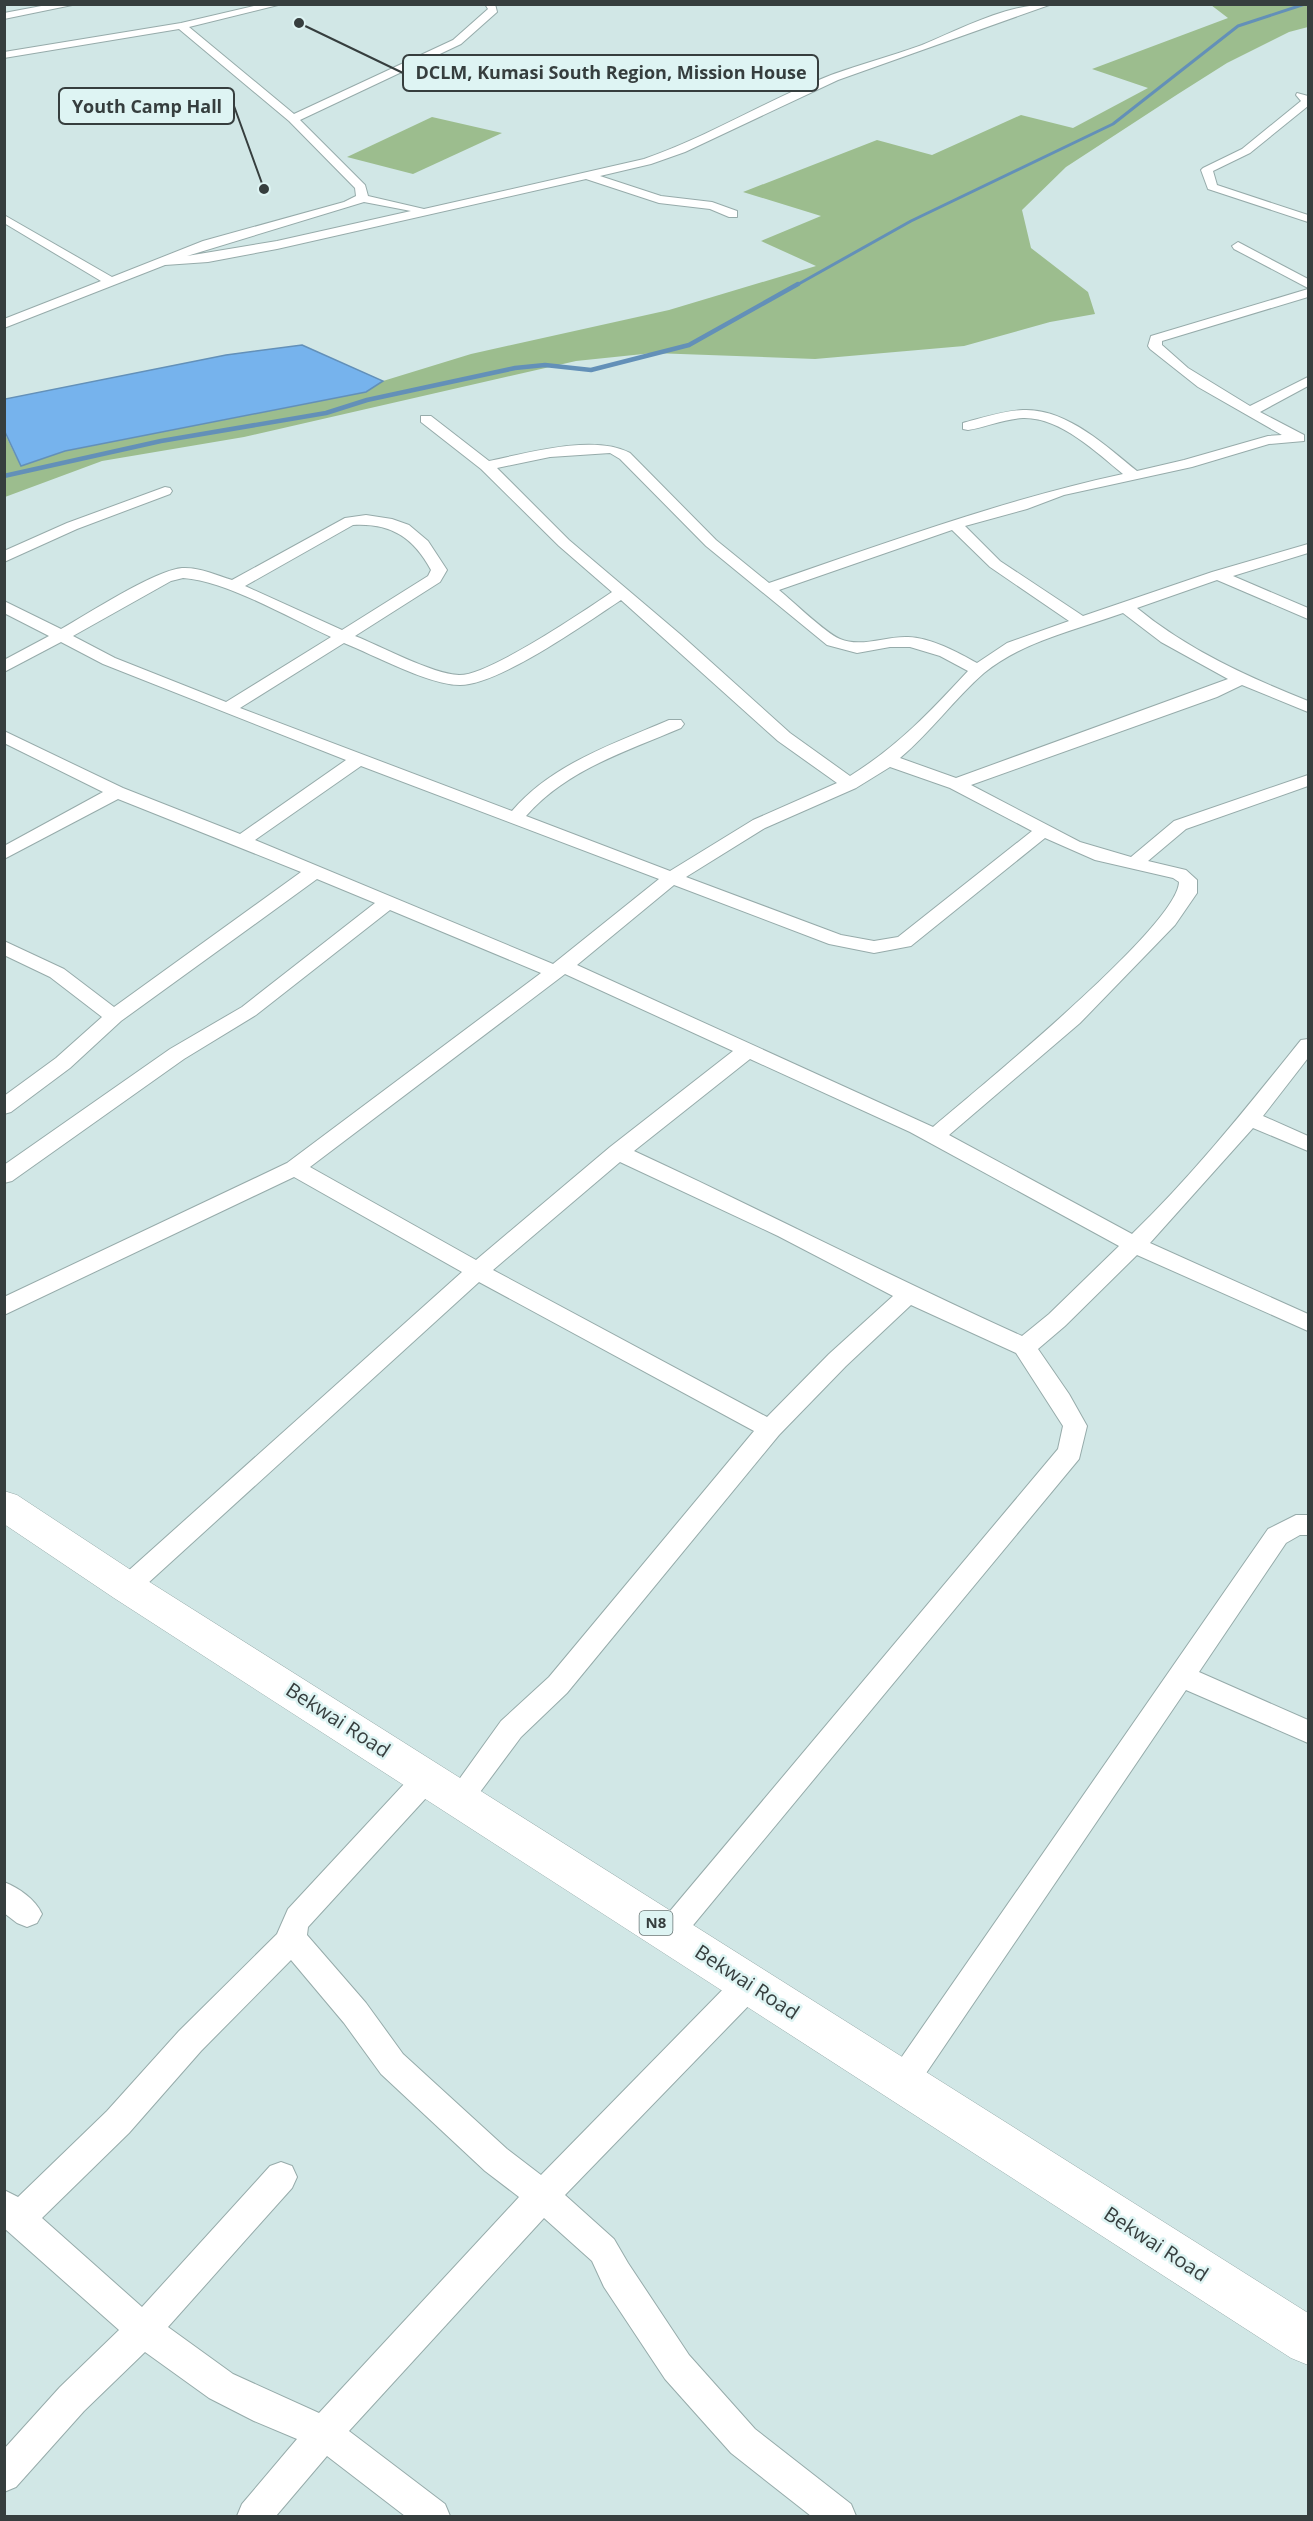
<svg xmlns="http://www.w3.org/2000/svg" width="1313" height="2521" viewBox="0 0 1313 2521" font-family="'Open Sans',sans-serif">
<rect width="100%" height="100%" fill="#d1e7e6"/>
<!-- green -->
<g fill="#9cbd8e">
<polygon points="1211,5 1308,5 1308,27 1289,32 1227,63 1178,94 1066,167 1022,210 1031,248 1088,292 1095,314 1050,322 964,346 815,359 653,353 576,361 244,437 102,461 5,497 4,432 21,466 65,451 366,392 383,381 471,354 669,310 816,266 761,241 821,216 743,192 877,140 932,155 1021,115 1073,128 1148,88 1092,69 1228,18"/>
<polygon points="432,117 502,133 413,174 347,157"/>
</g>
<!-- water -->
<polygon fill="#76b3ed" stroke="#6390b8" stroke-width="1.5" points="302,345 383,381 366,392 65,451 21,466 5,432 5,399 226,355"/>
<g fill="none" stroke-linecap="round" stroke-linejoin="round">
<!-- stream-far1 -->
<polyline stroke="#6390b8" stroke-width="3" points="795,286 911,221 1113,124 1238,26 1305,4"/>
<!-- stream -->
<polyline stroke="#6390b8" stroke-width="4.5" points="4,476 161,441 326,413 367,400 515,368 545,365 591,370 689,345 798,284"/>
<defs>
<g id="street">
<polygon points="52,4 77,4 4,19 4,13"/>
<path d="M262 4H282L189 27 294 114 453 40 488 9 485 4H495L497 12 461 44 300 120 365 185 368 196 424 209 644 159C708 137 767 100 831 75 861 64 892 56 922 45 963 28 1007 4 1052 4L838 80 685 152 651 164 600 176 661 196 712 202 737 211V217H729L710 209 659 203 586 179 277 249 208 262 165 265 4 328V319L101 281 4 223V215L112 277 203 241 344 202 356 196 355 188 289 121 179 29 4 58V52L181 23ZM364 202 411 211 277 241 187 256Z"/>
<polygon points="1297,93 1308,96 1308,106 1250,153 1213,171 1217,185 1308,215 1308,222 1208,189 1201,170 1203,168 1242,149 1301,101 1296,95"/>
<polygon points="1238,242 1308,279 1308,288 1234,249 1232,246"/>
<path d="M1308 289V297L1162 341V345L1188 368 1250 406 1308 377V386L1260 412 1304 435V441L1269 444 1192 467 1064 495 1027 509 965 526 1000 561 1083 616 1212 572 1308 544V553L1233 576 1308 608V619L1217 580 1137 608C1188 650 1248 677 1308 701V712L1242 685 1217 697 971 785 1080 842 1131 857 1174 821 1308 775V786L1186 829 1148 861 1186 870 1197 880V893L1175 925 1080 1023 949 1135 1132 1234C1194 1174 1247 1107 1301 1040L1308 1039V1058L1263 1116 1308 1136V1151L1253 1128 1150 1243 1308 1314V1331L1137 1255 1065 1326 1038 1349 1069 1394 1087 1426 1079 1459 680 1941 670 1945 660 1941 655 1932 660 1923 1058 1449 1063 1426 1016 1353 911 1305 846 1366 779 1435 567 1693 521 1737 469 1807 459 1811 449 1807 445 1799 501 1721 549 1677 754 1431 479 1282 136 1594 127 1597 118 1594 114 1587 118 1580 462 1272 294 1177 4 1315V1297L287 1163 541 973 390 910 256 1015 184 1059 12 1181 4 1183V1165L170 1049 242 1007 375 903 317 879 121 1021 70 1068 11 1112 4 1114V1096L56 1058 102 1017 50 977 4 955V941L64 969 114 1007 301 872 118 799 4 859V846L103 792 4 743V731L123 788 240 834 346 760 103 664 61 642 4 672V660L49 636 4 613V601L61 629C88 614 153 571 182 568 199 567 216 575 232 580L345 518 366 515 392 519 409 525 428 541 447 570 440 582 355 636C381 646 432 674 459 675 488 676 584 611 612 592L559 546 481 469 421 422V416H431L489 461C528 453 594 434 630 453L716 540 769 583C886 543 1003 500 1123 474 1096 452 1060 417 1023 418 1004 419 986 427 968 430L963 429V423C982 418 1003 411 1023 410 1066 408 1106 446 1137 471L1184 460 1268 436 1282 435 1198 387 1150 349 1148 346 1151 336ZM610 453 620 459 706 546 827 645 857 653 890 647H910L940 656 968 671C930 712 898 746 850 776L790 733 681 635 569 540 497 468 550 457ZM353 525C391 523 413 537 431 570L428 576 342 630 245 586ZM952 530 990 567 1069 621 1007 643 977 663C957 652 932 638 908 637 886 636 861 648 840 639 824 632 794 602 779 590ZM183 578C227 581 289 618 331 637L226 702 115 658 73 636 171 581ZM621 600 778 741 837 783 753 820 670 871 526 816C566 770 627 751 681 728L684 724 681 720H669C613 744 552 764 512 811L240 708 344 643C374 655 429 685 460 685 499 685 586 623 621 600ZM1123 613 1161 642 1228 679 956 778 900 758C931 732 955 698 984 673 1023 641 1076 630 1123 613ZM361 766 659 879 553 964 255 840ZM890 767 950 788 1032 831 898 937 874 941 841 935 686 877 765 828 856 788ZM1045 838 1095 860 1173 878 1179 882C1178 926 975 1091 933 1127L577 965 674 885 829 944 874 953 911 946ZM565 974 733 1051 610 1147 476 1260 310 1167ZM750 1059 910 1132 1119 1246 1049 1314 1022 1336C891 1277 764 1211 634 1151ZM620 1162 778 1236 893 1296 829 1354 767 1417 493 1270Z"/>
<polygon points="165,487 170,488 172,491 170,494 77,529 4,562 4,551 67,523"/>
<polygon points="1296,1515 1308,1515 1308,1535 1300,1535 1286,1543 1199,1672 1308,1720 1308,1743 1186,1690 914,2091 903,2096 892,2091 888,2081 892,2071 1268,1529"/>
<path d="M427 1766 437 1770 441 1778 437 1786 308 1927 307 1935 366 2003 403 2054 507 2149 541 2175 737 1975 748 1971 759 1975 763 1985 759 1995 565 2195 614 2239 628 2263 689 2355 755 2429 851 2504 856 2516H811L731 2453 665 2379 604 2287 592 2261 544 2218 349 2431 445 2504 450 2516H405L327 2456 276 2516H237L242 2504 297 2439 254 2421 209 2398 145 2352 84 2411 16 2487 4 2492V2449L60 2387 119 2330 4 2228V2190L18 2197 107 2111 179 2031 277 1934 288 1909 417 1770ZM291 1960 344 2023 381 2074 485 2171 519 2197 319 2413 233 2374 168 2327 292 2188 297 2177 292 2166 281 2162 270 2166 142 2307 42 2218 129 2133 201 2051Z"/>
<path d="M4 1882C19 1888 35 1899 42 1914L37 1923 27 1927 17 1923 4 1913Z"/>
</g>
<polygon id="highway" points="4,1491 17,1495 140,1576 1308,2313 1308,2365 1291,2358 114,1598 4,1524"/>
</defs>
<!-- street casing -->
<use href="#street" stroke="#96abaa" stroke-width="2"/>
<!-- highway casing -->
<use href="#highway" stroke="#96abaa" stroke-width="1"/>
<!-- street -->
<use href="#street" fill="#fff" fill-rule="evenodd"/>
<!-- highway -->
<use href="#highway" fill="#fff" fill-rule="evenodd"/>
</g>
<g text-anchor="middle" stroke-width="5" stroke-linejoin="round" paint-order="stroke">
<!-- shield labels -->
<rect fill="#def4f3" stroke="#687574" stroke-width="1.5" x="639.5" y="1911" width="33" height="24" rx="4.5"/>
<g font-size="15" font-weight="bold" fill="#363e3e">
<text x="656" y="1928">N8</text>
</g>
<!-- near-street labels -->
<g font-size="20" fill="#363e3e" stroke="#def4f3">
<text transform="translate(338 1720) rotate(33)" y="7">Bekwai Road</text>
<text transform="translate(747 1982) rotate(33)" y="7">Bekwai Road</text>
<text transform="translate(1156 2244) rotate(33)" y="7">Bekwai Road</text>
</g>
</g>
<!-- callouts -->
<path fill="none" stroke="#363e3e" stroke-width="2" d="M299 23L403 73M264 189L234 106"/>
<g fill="#363e3e" stroke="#def4f3" stroke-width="2">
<circle cx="299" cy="23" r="6"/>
<circle cx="264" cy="189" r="6"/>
</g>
<g fill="#def4f3" stroke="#363e3e" stroke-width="2">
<rect x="403" y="55" width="415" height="36" rx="6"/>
<rect x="59" y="88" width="175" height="36" rx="6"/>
</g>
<g font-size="18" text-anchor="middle" font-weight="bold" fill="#363e3e">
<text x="611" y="79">DCLM, Kumasi South Region, Mission House</text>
<text x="147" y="113">Youth Camp Hall</text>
</g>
<!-- border -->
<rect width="1313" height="2521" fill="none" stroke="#363e3e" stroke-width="12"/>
</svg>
